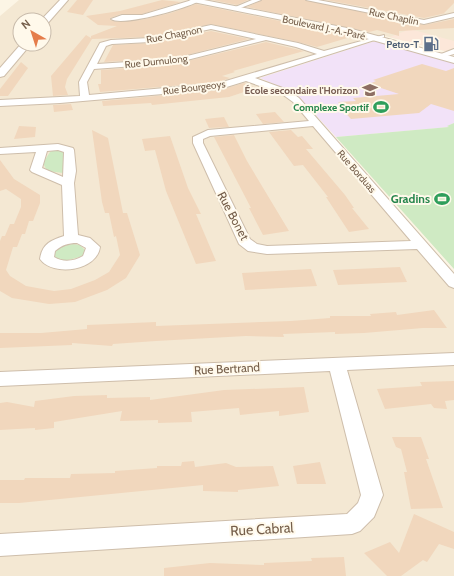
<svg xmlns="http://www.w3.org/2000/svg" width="454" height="576" viewBox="0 0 454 576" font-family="Cabin,sans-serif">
<rect width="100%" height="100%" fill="#fcf5e5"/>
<!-- residential -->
<path fill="#f4e8d3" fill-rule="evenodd" d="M19 0H454V53L385 36 369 40 364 39 244 76 285 92 454 283V576H0V16ZM20 20H44V44H20Z"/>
<!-- commercial -->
<polygon fill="#fce7d9" points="410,29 454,41 454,48 445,51 390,37"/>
<!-- education -->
<polygon fill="#f2e2f8" points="372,42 380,42 454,61 454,123 448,126 450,127 336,137 300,98 286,89 260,78"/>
<!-- green -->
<g fill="#cfeac3">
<polygon points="454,123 454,269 336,137 449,127 447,126"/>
<polygon points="56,149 63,150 65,156 63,173 47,171 43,163 50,152"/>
<polygon points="72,244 80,245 85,250 83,256 61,262 55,258 54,252 60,247"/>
</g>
<!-- building -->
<g fill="#f1d7bd">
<polygon points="77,0 93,0 83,15 67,12"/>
<polygon points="162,0 181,2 142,14 121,14 110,18 110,20 118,22 141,20 171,13 196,4 354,36 317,47 298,42 211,24 150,37 92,39 67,79 65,87 68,95 53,96 51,76 86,35 91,38 91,36 117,26 98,25 86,16 120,11"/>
<polygon points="212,0 248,0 237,5"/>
<polygon points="262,0 305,0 424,25 454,19 454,28 399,31 399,36 377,30 369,32 247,7"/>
<polygon points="326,0 454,0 454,3 444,13 446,13 424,18"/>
<polygon points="211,31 249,39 175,58 104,62 113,45 150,43"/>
<polygon points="266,42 304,51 233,71 235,72 222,76 230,78 219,82 100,92 98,84 101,84 101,70 175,64"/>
<polygon points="21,62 28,68 8,96 0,96 0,89"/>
<polygon points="422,64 446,71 454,68 454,111 431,104 419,113 351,119 339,106 342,106 338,102 356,101 353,98 399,94 369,84 376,81 373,80"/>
<polygon points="244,83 256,88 229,97 152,105 151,103 103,106 102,101 220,90"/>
<polygon points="71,104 73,110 54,112 53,105"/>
<polygon points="275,112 284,122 263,124 256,114"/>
<polygon points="224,117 229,127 209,128 205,119"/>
<polygon points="19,126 36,127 35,137 14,139"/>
<polygon points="92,130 108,138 123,213 127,213 140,255 126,278 107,290 75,302 49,304 12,298 0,291 0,241 2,236 5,236 10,224 14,224 21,207 21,199 6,189 0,191 0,160 14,179 40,195 40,203 33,221 29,221 25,234 22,234 17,247 13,247 6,270 10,276 26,286 54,291 71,289 95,280 109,272 120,255 116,236 114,237 109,213 105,213 102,202"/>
<polygon points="291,130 298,137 302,136 313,149 306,149 345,195 354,208 352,208 369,229 349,232 326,197 328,197 303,165 294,166 269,132"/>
<polygon points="234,135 247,161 289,231 263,235 249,208 251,208 214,137"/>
<polygon points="170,136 188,188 201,214 196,214 216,261 196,264 166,191 155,150 145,151 142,139"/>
<polygon points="400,267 407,282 338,285 333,270"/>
<polygon points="311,269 317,286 245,290 242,273"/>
<polygon points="434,310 447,328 423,328 364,333 335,334 335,332 283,334 284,337 246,336 156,341 113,344 112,346 72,343 72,345 0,348 0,333 41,333 87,329 87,325 156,322 156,326 291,321 330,318 330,316 371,316 370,314 396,312 397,315"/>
<polygon points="454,381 454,400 445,401 447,409 434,408 431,404 385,409 377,389 422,386 420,382"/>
<polygon points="304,387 309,412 279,416 279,411 240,415 239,408 191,412 192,422 158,423 158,420 120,421 122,411 54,422 54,428 35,430 35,428 0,430 0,403 7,402 34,407 35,401 74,396 107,395 107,398 150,397 150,400 224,390"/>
<polygon points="392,437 421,437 429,459 426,459 443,508 411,509 404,472 407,472 401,449 396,447"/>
<polygon points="194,461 195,467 226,463 236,467 273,466 279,486 238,490 238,492 203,491 203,485 19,503 0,503 0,480 24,480 25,478 70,478 71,474 115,473 115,471 157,468 157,466 181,466 182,462"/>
<polygon points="320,462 326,484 297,484 293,466"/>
<polygon points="414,514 454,532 454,549 439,544 427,562 423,560 401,576 387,576 364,553 390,542 399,553"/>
<polygon points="344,557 346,576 164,576 164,568 210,563 264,565 264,563 312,561 311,558"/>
</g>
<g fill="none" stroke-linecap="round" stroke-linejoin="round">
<defs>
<g id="minor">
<path d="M192 0H201C189 8 122 27 111 19L122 15H142Z"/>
<polygon points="252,0 261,0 238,9 233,8"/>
<polygon points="306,0 318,0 424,20 454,13 454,17 424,24"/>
<path d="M211 25 298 43 324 51 384 35V37L255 78 288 90 299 98 454 274V288L449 286 417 249 267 254 248 251 239 244 193 143V137L208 130 309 121 293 102 282 94 246 81 220 89 60 103 0 106V100L80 96 79 82 100 43 111 40 150 38ZM211 29 256 39 175 59 97 64 106 46 112 44 150 42ZM266 40 296 47 317 54 219 83 89 95 87 82 94 69 175 63ZM313 126 411 241 267 246 257 244 250 239 203 143V139L210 136Z"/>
<polygon points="454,49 454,54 440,58 436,56"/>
<path d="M58 144 73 148 74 150 76 171 74 183 78 235 90 238 100 247C97 271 53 277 40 259 42 244 51 240 64 236L62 185 32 172 30 170 36 152 0 154V148ZM58 150 64 152 63 177 42 168 47 151ZM77 243 86 248 83 256C74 261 64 263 54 257L55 251C62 245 68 243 77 243Z"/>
<polygon points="454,353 454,365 347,370 383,495 374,517 360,531 352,534 0,556 0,534 347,514 358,503 361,495 330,371 0,386 0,372"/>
</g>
<g id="tertiary">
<polygon points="60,0 68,0 47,24 44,25 44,20 41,20"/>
<polygon points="189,0 204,0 352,29 454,57 454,63 351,34 193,2"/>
<polygon points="21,44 31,44 4,76 0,77 0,68"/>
</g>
</defs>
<!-- minor casing -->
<use href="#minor" stroke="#cebeab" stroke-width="2"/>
<!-- tertiary casing -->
<use href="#tertiary" stroke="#cebeab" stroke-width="2"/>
<!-- minor -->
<use href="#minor" fill="#fff" fill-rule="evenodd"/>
<!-- tertiary -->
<use href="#tertiary" fill="#fff" fill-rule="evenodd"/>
</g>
<!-- icons -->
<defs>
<symbol id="fuel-bare" viewBox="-9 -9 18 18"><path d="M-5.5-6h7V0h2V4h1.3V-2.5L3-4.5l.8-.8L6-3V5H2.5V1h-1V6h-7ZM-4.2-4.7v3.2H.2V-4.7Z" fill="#5c6f8a" stroke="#fff9eb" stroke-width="2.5" paint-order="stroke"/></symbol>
<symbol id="school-bare" viewBox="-9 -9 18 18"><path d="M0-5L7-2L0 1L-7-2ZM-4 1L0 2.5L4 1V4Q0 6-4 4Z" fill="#8d6e63" stroke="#fff9eb" stroke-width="2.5" paint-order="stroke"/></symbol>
<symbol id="stadium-bare" viewBox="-9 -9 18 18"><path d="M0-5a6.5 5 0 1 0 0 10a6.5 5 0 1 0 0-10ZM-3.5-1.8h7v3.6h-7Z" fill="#2e9e5b" stroke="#fff9eb" stroke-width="2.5" paint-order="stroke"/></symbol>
</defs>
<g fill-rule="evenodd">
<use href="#fuel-bare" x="420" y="33" width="22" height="22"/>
<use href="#school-bare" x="359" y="79" width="22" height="22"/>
<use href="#stadium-bare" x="370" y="96" width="22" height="22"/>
<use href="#stadium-bare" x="431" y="188" width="22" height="22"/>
</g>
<g text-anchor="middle" stroke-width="4" stroke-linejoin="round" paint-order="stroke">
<!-- far-street labels -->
<g font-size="10" fill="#755e4a" stroke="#fff9eb">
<text transform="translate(394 16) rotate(12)" y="4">Rue Chaplin</text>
<text transform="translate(324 27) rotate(12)" y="4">Boulevard J.-A.-Paré</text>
<text transform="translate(174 34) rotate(-11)" y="4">Rue Chagnon</text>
<text transform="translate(156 61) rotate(-6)" y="4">Rue Dumulong</text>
<text transform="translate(194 87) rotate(-7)" y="4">Rue Bourgeoys</text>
<text transform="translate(357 171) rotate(49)" y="4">Rue Borduas</text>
</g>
<!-- far-service labels -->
<g font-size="10" font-weight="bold" fill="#4e5e75" stroke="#fff9eb" text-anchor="end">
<text x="419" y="48">Petro-T</text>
</g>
<!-- far-education labels -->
<g font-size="10" font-weight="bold" fill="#785e54" stroke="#fff9eb" text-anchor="end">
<text x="358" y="94">École secondaire l'Horizon</text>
</g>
<!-- far-leisure labels -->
<g font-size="10" font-weight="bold" fill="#27864d" stroke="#fff9eb" text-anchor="end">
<text x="369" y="111">Complexe Sportif</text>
</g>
<!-- leisure labels -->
<g font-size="12" font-weight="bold" fill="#27864d" stroke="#fff9eb" text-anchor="end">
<text x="430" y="203">Gradins</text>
</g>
<!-- street labels -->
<g font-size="12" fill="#755e4a" stroke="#fff9eb">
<text transform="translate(233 216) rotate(62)" y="4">Rue Bonet</text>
<text transform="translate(227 369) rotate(-3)" y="4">Rue Bertrand</text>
</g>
<!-- near-street labels -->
<g font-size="14" fill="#755e4a" stroke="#fff9eb">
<text transform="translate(262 529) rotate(-3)" y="5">Rue Cabral</text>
</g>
</g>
<!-- north arrow -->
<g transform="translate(32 32) rotate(321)"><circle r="19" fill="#fff9eb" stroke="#c8bbab"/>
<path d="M0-3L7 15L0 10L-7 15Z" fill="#e57d4b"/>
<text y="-6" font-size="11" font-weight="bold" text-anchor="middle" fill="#755e4a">N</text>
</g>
</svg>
